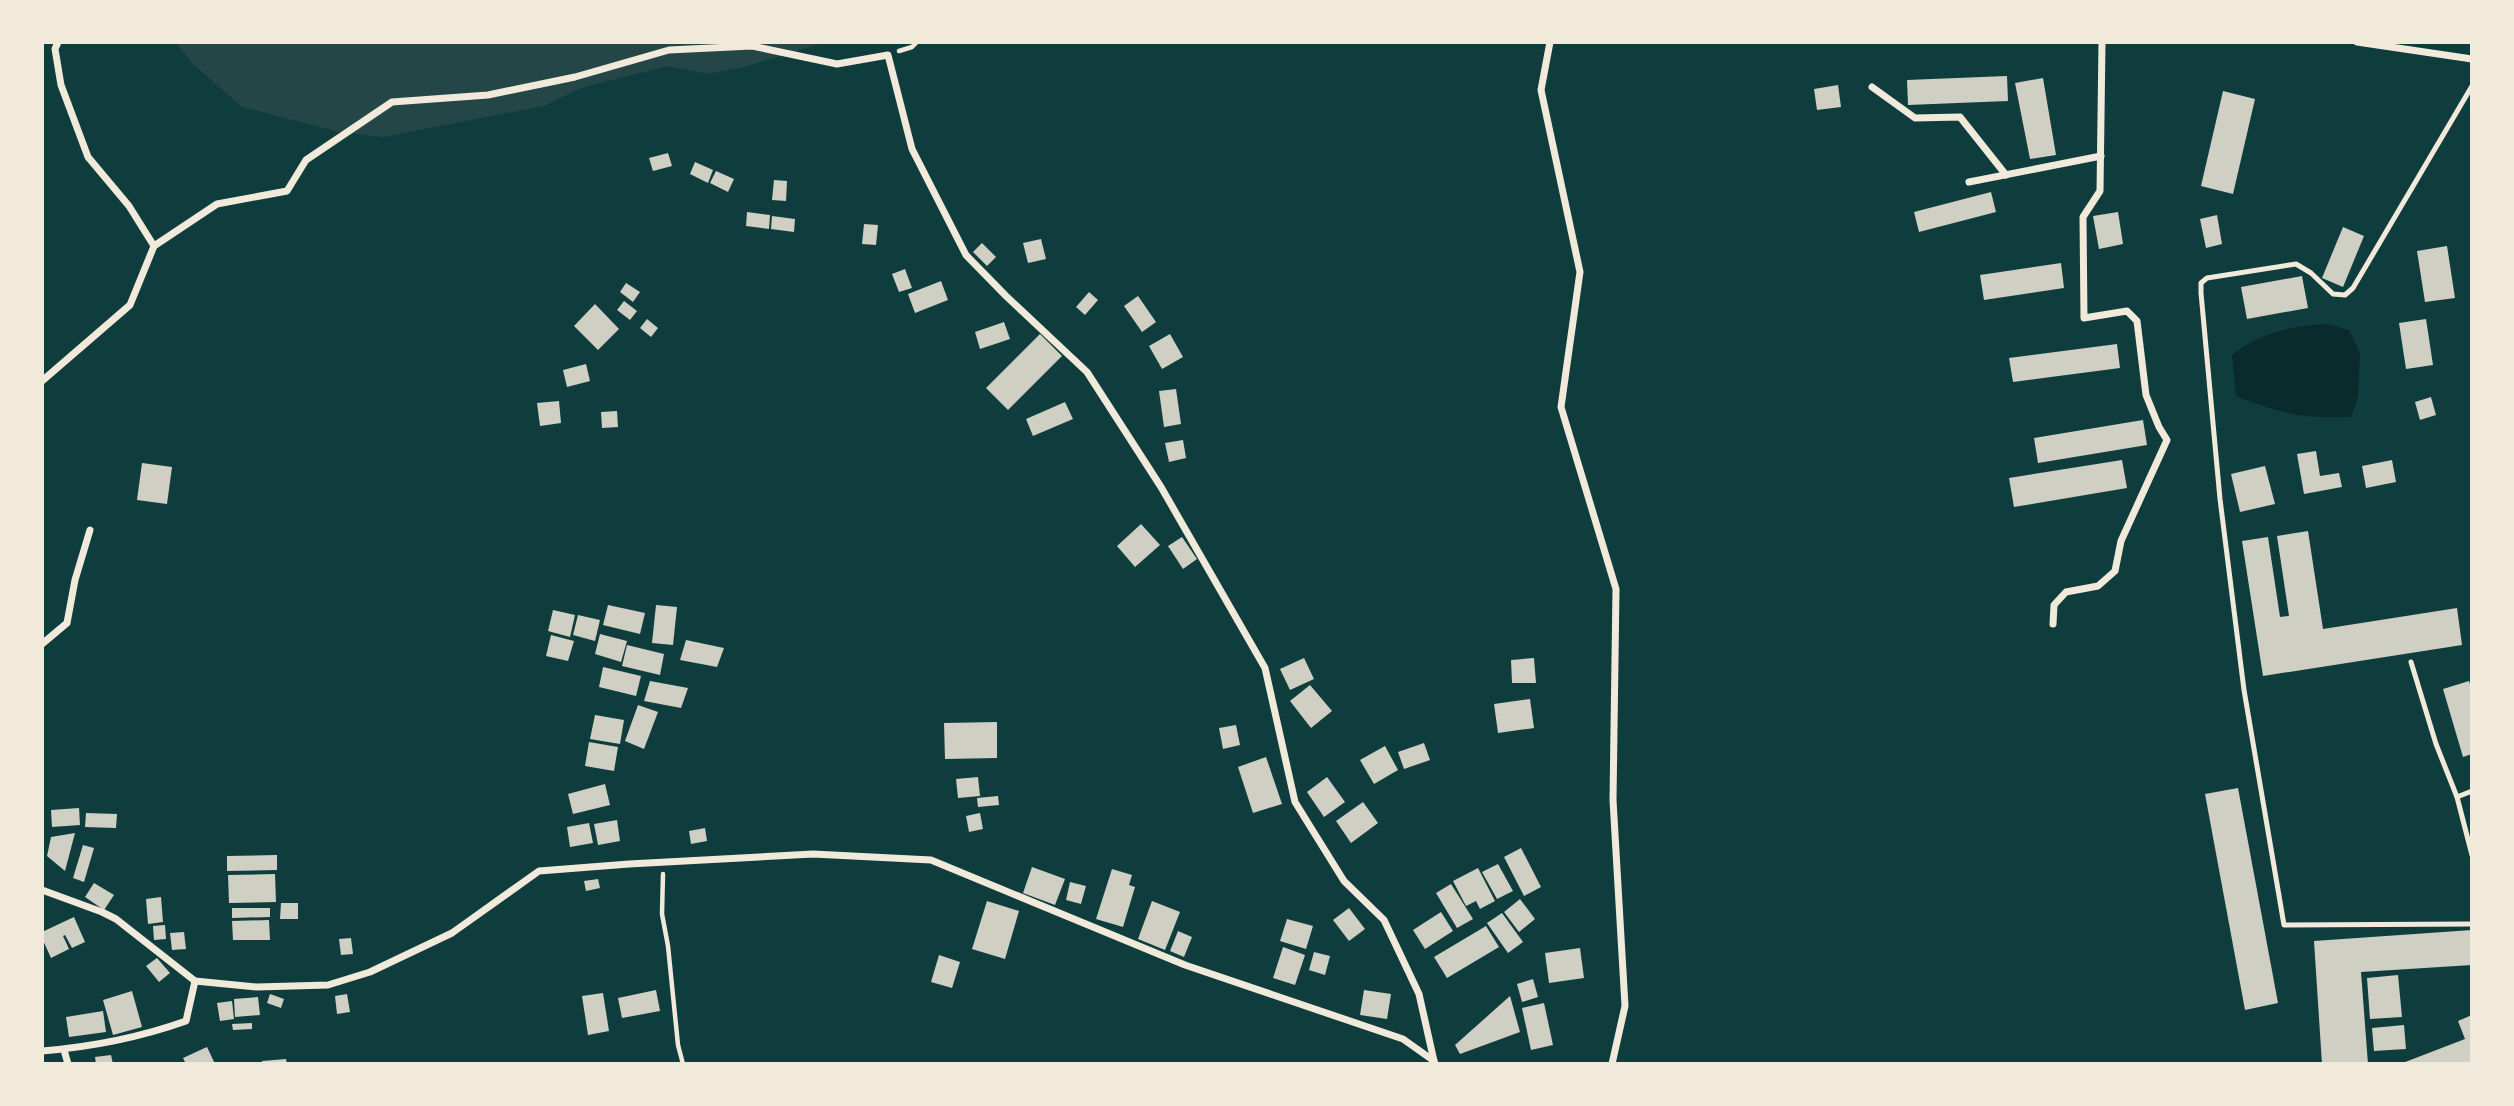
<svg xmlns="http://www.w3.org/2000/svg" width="2514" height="1106" viewBox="0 0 2514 1106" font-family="Quicksand,sans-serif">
<rect width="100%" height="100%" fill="#0f3d3e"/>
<!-- green -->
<polygon fill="#244646" points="175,42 825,42 748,66 708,74 667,66 581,88 544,106 383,137 339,132 242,107 193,64"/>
<!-- water -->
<path fill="#0a2a2b" d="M2327 324 2349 330 2360 353 2358 398 2351 417C2305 419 2278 413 2236 396L2232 355C2260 332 2293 326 2327 324Z"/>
<!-- building -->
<g fill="#cfcfc3">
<polygon points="2007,76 2008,101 1908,105 1907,80"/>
<polygon points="2043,78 2056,155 2030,159 2015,83"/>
<polygon points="1838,85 1841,107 1817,110 1814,89"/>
<polygon points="2223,91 2255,99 2233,194 2201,186"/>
<polygon points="668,153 672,166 653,171 649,158"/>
<polygon points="695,162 713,170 708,183 690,174"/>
<polygon points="716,171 734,179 728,192 710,183"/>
<polygon points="774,180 787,181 786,201 772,200"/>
<polygon points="1991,192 1996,212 1919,232 1914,212"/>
<polygon points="747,212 770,215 769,229 746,226"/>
<polygon points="2118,212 2123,244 2099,249 2093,216"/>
<polygon points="2217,215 2222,244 2206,248 2200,219"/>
<polygon points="772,216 795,219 794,232 771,229"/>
<polygon points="864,224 878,225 876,245 862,244"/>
<polygon points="2343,227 2364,236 2343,287 2322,278"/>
<polygon points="1041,239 1046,259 1028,263 1023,243"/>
<polygon points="982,243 996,257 987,266 973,252"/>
<polygon points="2447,246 2455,298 2425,302 2417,251"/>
<polygon points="2061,263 2064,288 1984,300 1980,275"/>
<polygon points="905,269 912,288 899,292 892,274"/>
<polygon points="2302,276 2308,308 2247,319 2241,287"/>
<polygon points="941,281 948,300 915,313 908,294"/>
<polygon points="626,283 640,292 633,302 620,292"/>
<polygon points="1089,292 1098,300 1085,315 1076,307"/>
<polygon points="1138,296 1156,322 1142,332 1124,306"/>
<polygon points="624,301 637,311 630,320 617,310"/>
<polygon points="595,304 619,329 598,350 574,326"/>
<polygon points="647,319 658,328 651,337 640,328"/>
<polygon points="2426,319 2433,365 2406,369 2399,323"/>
<polygon points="1004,322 1010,339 980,349 975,332"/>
<polygon points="1040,334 1062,356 1008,410 986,388"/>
<polygon points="1170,334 1183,357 1162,369 1149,346"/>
<polygon points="2117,344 2120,368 2013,382 2009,358"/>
<polygon points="586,364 590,381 567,387 563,370"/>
<polygon points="1176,389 1181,424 1164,427 1159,391"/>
<polygon points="2431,397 2436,415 2420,420 2415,402"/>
<polygon points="559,401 561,423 540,426 537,403"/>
<polygon points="1065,402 1073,419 1033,436 1026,419"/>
<polygon points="617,411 618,427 602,428 601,412"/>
<polygon points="2143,420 2147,445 2038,463 2034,438"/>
<polygon points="1183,440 1186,458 1169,462 1165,443"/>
<polygon points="2316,451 2320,476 2339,473 2342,487 2304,494 2297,454"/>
<polygon points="2122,460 2127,488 2014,507 2009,478"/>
<polygon points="2392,460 2396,482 2366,488 2362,466"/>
<polygon points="142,463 172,467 167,504 137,500"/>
<polygon points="2265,466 2275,504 2240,512 2231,474"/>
<polygon points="1141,524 1160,545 1135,567 1117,546"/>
<polygon points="2308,531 2323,629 2457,608 2462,645 2263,676 2242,541 2268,537 2280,617 2289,616 2277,536"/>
<polygon points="1182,537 1197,559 1183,569 1168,546"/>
<polygon points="608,605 645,613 640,634 603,625"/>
<polygon points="656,605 677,607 673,645 652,643"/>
<polygon points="553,610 575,615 570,637 548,631"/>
<polygon points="578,615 600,620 595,641 573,635"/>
<polygon points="600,634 627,641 621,662 595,654"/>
<polygon points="551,635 574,641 568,661 546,656"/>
<polygon points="686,640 724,648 717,667 680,660"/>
<polygon points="627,645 664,654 660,675 622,666"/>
<polygon points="1304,658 1314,679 1290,690 1280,669"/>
<polygon points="1534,658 1536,683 1512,683 1511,660"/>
<polygon points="603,667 641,676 636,696 599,687"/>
<polygon points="650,681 688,688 681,708 644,701"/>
<polygon points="2469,681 2472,690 2472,754 2463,757 2443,689"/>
<polygon points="1310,685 1332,711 1311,728 1290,701"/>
<polygon points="1530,699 1534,728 1498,733 1494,704"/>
<polygon points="638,705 658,712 644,749 625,741"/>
<polygon points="595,715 624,720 620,744 590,739"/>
<polygon points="997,722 997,758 945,759 944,723"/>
<polygon points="1236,725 1240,745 1223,749 1219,728"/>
<polygon points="589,742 618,747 614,771 585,766"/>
<polygon points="1424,743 1430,760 1404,769 1398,752"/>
<polygon points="1385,746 1398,770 1374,784 1360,760"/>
<polygon points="1266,757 1282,804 1253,813 1238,767"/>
<polygon points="978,777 980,796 958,798 956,779"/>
<polygon points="1327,777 1345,802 1324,817 1307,792"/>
<polygon points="605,784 610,805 573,814 568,794"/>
<polygon points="2238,788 2278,1003 2245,1010 2205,794"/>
<polygon points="998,796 999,805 978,807 977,798"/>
<polygon points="1363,802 1378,823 1351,843 1336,821"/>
<polygon points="79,808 80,825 52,827 51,810"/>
<polygon points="86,813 117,814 116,828 85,827"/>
<polygon points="980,813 983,829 969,832 966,816"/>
<polygon points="617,820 620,841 598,845 594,824"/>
<polygon points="589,823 593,843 570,847 567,827"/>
<polygon points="705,828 707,841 691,844 689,831"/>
<polygon points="75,833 65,871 47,856 51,837"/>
<polygon points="83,845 94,848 84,882 73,878"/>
<polygon points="1521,848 1541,887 1524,896 1504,857"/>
<polygon points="277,855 277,870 227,871 227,856"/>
<polygon points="1498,864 1513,891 1497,899 1482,872"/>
<polygon points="1032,867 1065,879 1055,905 1023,893"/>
<polygon points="1478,868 1495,901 1480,909 1476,901 1466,906 1453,881"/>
<polygon points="1112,869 1132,875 1129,885 1135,887 1123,927 1096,919"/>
<polygon points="275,874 276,902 229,903 228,875"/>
<polygon points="598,879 600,888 586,891 584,881"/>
<polygon points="1070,882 1086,886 1081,904 1066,900"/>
<polygon points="94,883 114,895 104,910 85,897"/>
<polygon points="1451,884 1473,919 1457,928 1436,893"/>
<polygon points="161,897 163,922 148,924 146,899"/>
<polygon points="1520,899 1535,919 1519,932 1504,912"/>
<polygon points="987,901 1019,911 1005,959 972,949"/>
<polygon points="1152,901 1180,912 1165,950 1138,939"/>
<polygon points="281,903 298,903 298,919 280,919"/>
<polygon points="232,908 270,908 270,917 232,918"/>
<polygon points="1349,908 1365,929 1349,941 1333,920"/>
<polygon points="1441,912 1453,931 1425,949 1413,930"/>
<polygon points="1502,913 1523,942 1508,953 1487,923"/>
<polygon points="74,917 85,942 72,948 65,935 63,936 69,949 51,958 42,938 42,932"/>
<polygon points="1287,919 1313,926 1306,949 1280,941"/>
<polygon points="269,920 270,940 233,940 232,921"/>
<polygon points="165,925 166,939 154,940 153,926"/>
<polygon points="1486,926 1499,947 1447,978 1434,957"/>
<polygon points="2472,930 2472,965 2361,972 2368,1064 2322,1064 2314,941"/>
<polygon points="1178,931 1192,937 1184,957 1170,951"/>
<polygon points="184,932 186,949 172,950 170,933"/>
<polygon points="351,938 353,954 341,955 339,939"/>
<polygon points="1283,947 1305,955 1295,985 1273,978"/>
<polygon points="1580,948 1584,978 1549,983 1545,953"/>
<polygon points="1314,952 1330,956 1325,975 1309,970"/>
<polygon points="939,955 960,962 952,988 931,982"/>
<polygon points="157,958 170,973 159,982 146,966"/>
<polygon points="2398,975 2402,1017 2370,1019 2367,978"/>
<polygon points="1533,979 1538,997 1522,1002 1517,984"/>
<polygon points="656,990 660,1011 622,1018 618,998"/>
<polygon points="1364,990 1391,994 1387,1019 1360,1015"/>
<polygon points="132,991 142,1027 113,1035 103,1000"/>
<polygon points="603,993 609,1031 588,1035 582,996"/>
<polygon points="270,994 284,999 281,1008 267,1003"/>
<polygon points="347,994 350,1012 337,1014 335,996"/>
<polygon points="1510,996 1520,1032 1460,1054 1455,1045"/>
<polygon points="258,997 260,1015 235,1017 234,999"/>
<polygon points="232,1001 234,1019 220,1021 217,1003"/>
<polygon points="1544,1003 1553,1045 1531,1050 1522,1008"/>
<polygon points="103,1011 106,1032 69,1037 66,1017"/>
<polygon points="2472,1015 2472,1064 2400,1064 2465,1039 2458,1021"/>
<polygon points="252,1023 252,1029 233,1030 232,1024"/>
<polygon points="2404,1025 2406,1049 2374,1051 2372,1028"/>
<polygon points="207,1047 215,1064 186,1064 183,1058"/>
<polygon points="111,1055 113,1064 96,1064 95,1057"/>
<polygon points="286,1059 287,1064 262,1064 262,1061"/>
</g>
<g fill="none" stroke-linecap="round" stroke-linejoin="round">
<!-- path -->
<g stroke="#f1e9da" stroke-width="4.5">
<polyline points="899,51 912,47 917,42"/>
<polyline points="663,874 662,914 668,946 678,1045 683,1064"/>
</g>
<!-- service -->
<g stroke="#f1e9da" stroke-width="5">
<polyline points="2472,86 2353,288 2345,295 2333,294 2311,273 2296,264 2207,278 2201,283 2201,293 2220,499 2244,690 2284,925 2472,924"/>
<polyline points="2411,662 2436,744 2457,797"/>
<polyline points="2472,791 2457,797 2472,855"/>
</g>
<!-- minor -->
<g stroke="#f1e9da" stroke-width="7">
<polyline points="58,42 55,49 61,85 88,157 129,206 154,246 217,204 287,191 306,160 392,102 488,95 575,77 669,50 752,46 837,64 888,55 912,149 966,255 1006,296 1087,372 1161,487 1265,668 1295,802 1344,881 1384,920 1419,994 1434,1061"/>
<polyline points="1550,42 1541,90 1580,272 1561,407 1616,589 1613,800 1625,1006 1612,1064"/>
<polyline points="2357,42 2472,59"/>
<polyline points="1872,87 1915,118 1960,117 2006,175"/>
<polyline points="1969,182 2101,156"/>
<polyline points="42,381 130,305 154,246"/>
<polyline points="2053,624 2054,605 2066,592 2098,586 2115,571 2121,541 2167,440 2159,427 2146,395 2137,321 2127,311 2084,318 2083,217 2100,191 2102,42"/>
<polyline points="42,644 67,623 75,580 90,530"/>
<polyline points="42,890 102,912 116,919 195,981 257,987 328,985 370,972 452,933 539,871 629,864 813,854 931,860 1185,965 1403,1039 1434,1061"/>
<polyline points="64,1050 68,1064"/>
<path d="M42 1051C90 1047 141 1037 186 1021L195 981"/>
</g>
</g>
<!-- border -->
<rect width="2514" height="1106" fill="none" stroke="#f1e9da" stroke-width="88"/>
</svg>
